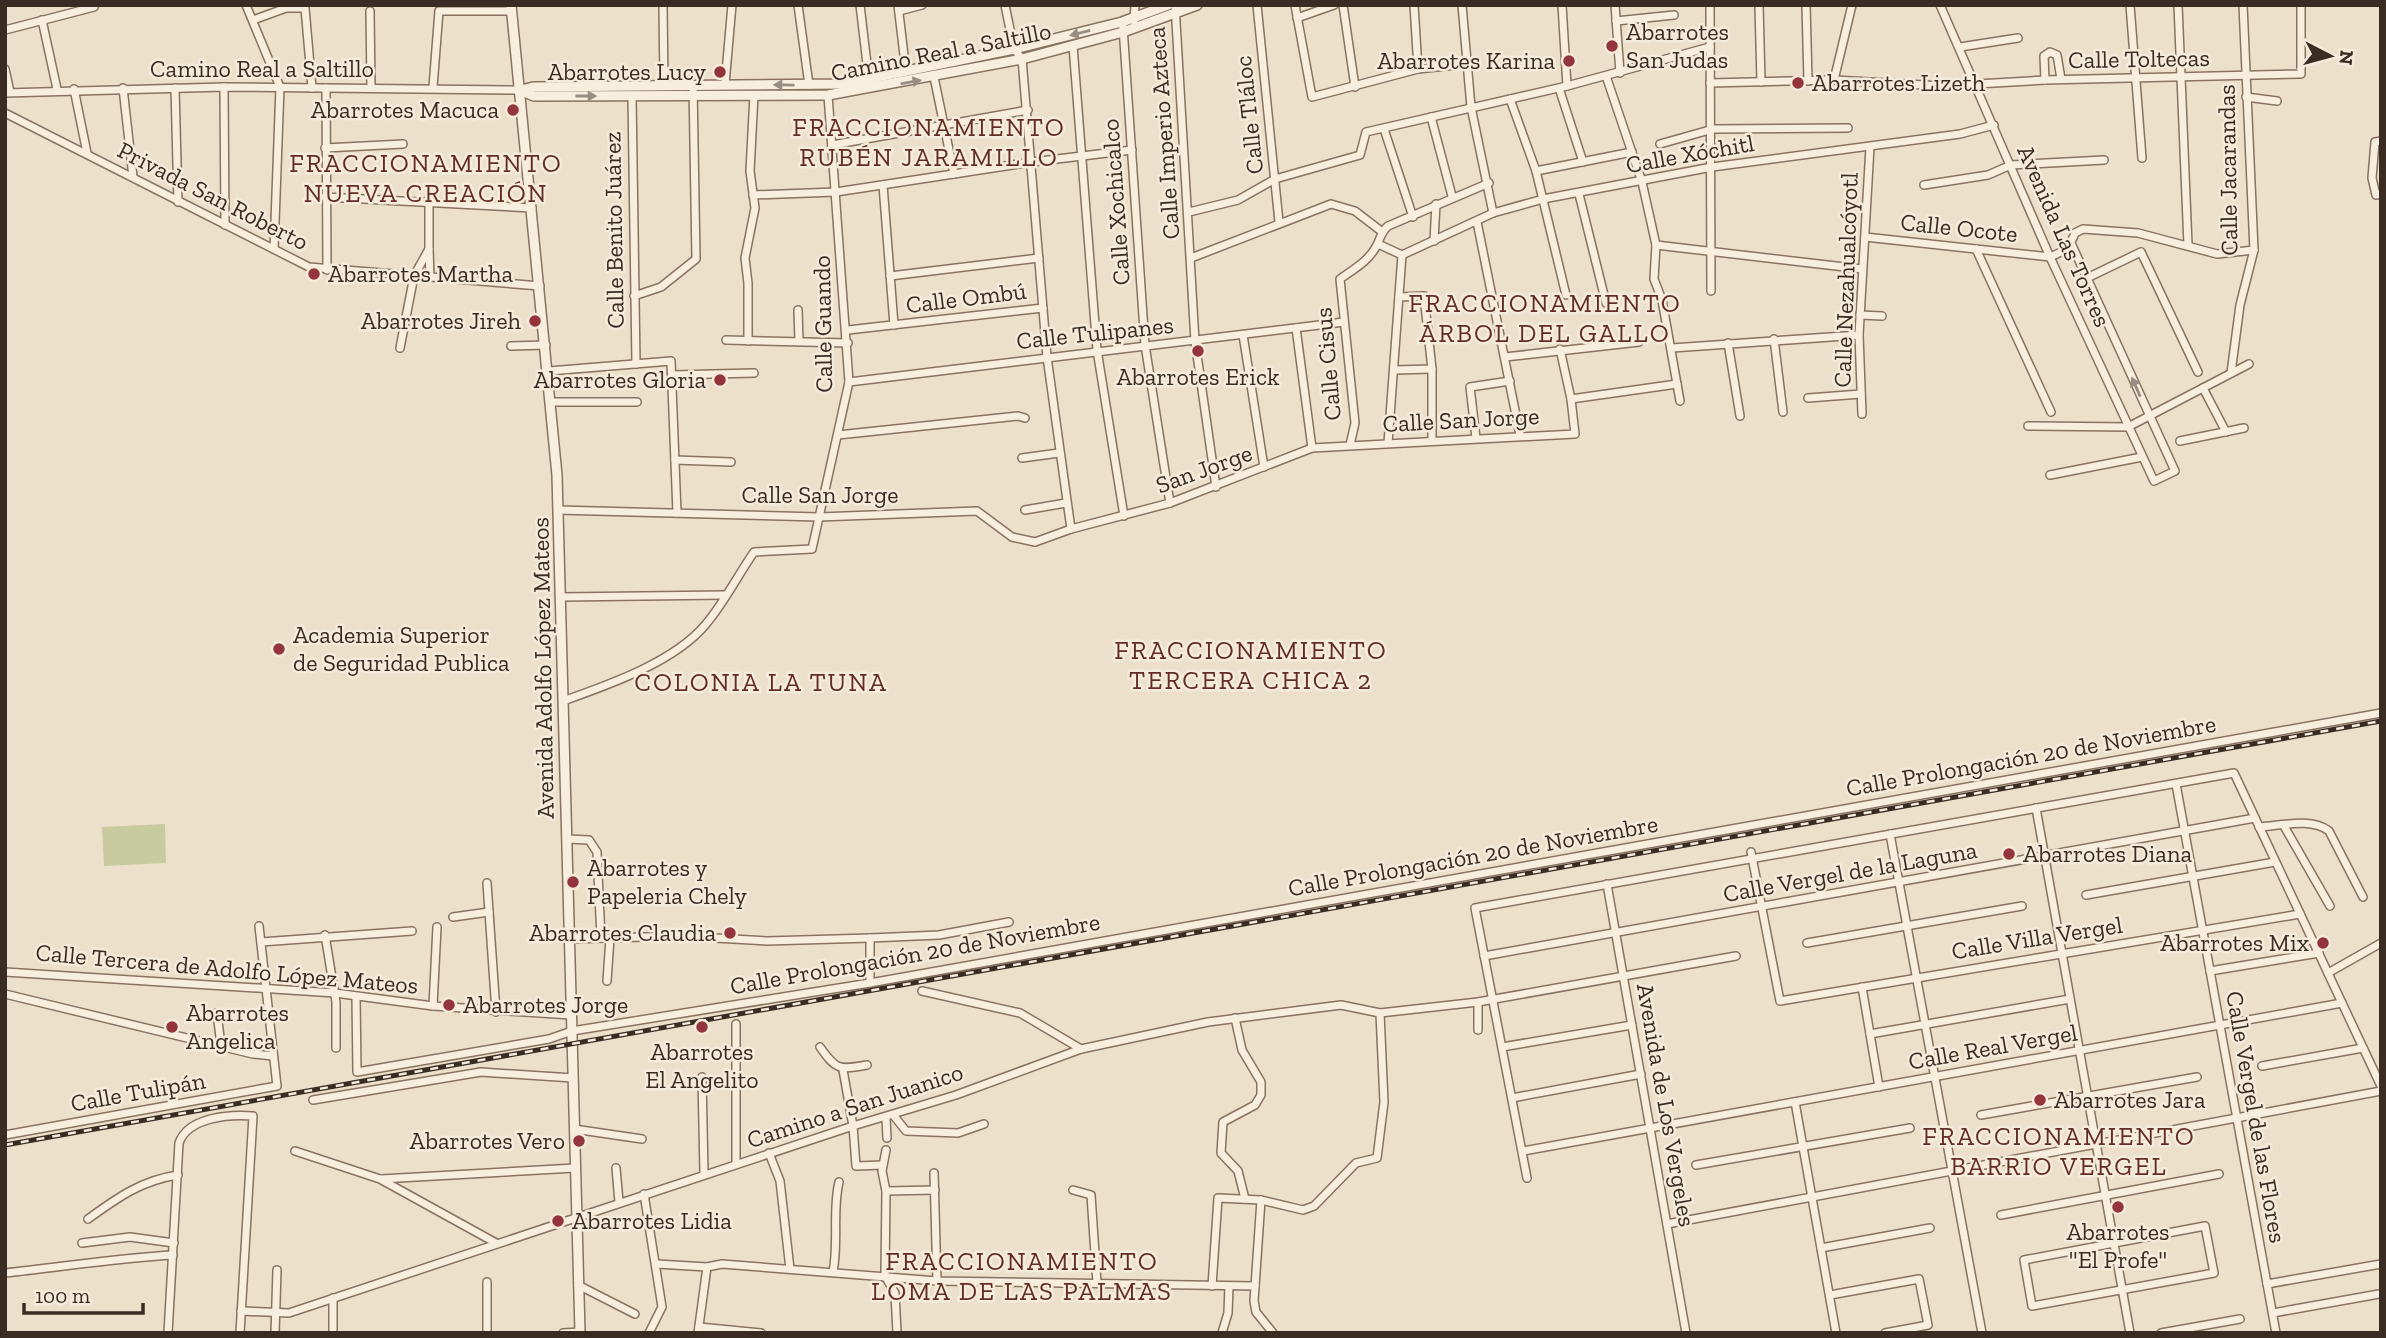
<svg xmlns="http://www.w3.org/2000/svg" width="2386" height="1338" viewBox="0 0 2386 1338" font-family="'Zilla Slab',serif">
<rect width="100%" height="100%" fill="#ece0cb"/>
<!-- green -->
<polygon fill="#c8ca9f" points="165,824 166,863 104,866 102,827"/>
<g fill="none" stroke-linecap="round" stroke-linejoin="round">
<defs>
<g id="minor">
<polyline points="246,5 280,87 274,249"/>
<polyline points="663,5 664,85"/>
<polyline points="798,5 809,85"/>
<polyline points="860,5 869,81"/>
<polyline points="898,5 906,72"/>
<polyline points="1005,5 1014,49 1022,59 1047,357 1071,529"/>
<polyline points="1175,5 1195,341 1216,487"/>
<polyline points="1257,5 1279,222"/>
<polyline points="1295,5 1312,97 1418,69 1465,64"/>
<polyline points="1343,5 1355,87"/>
<polyline points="1414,5 1418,69"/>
<polyline points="1462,5 1471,107 1493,213"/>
<polyline points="1562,5 1567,86"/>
<polyline points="1615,5 1620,73"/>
<polyline points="1710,5 1711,291"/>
<polyline points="1759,5 1761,82"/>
<polyline points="1806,5 1808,81"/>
<polyline points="1940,5 2050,257 2154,481 2175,471 2071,243"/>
<polyline points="2130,5 2142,158"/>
<polyline points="2178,5 2188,245"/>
<polyline points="370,11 371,87"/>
<polyline points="899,11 922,5"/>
<polyline points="1297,18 1334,5"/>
<polyline points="42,20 57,89"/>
<polyline points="253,20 286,8 305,8 312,88"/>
<polyline points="1134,21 1135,5"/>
<polyline points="1616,21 1674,15"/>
<polyline points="1123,27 1145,345 1170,503"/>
<polyline points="5,30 94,7"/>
<polyline points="1073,46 1097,350 1124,516"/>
<polyline points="1960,47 2018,38"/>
<polyline points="5,69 10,92"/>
<polyline points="1606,76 1642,182 1656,245 1654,279 1662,300 1680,401"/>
<polyline points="934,77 954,174"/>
<polyline points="1834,80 1852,5"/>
<polyline points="2045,80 2044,56 2050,52 2057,55 2061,79"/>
<polyline points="1710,83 1834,80 1942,86 2045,80 2301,74 2301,5"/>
<polyline points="725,84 732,5"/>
<polyline points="224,87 225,225"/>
<polyline points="433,87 439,11 511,11"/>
<polyline points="123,88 133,177"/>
<polyline points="175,88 178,202"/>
<polyline points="326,88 327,270"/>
<polyline points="1559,88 1583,162"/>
<polyline points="74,89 87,153"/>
<polyline points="5,93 224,87 519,90"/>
<polyline points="632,96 636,364"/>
<polyline points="2246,97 2277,101"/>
<polyline points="1510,99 1536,171 1566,295"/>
<polyline points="5,113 309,267 540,286"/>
<polyline points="1431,117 1452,196"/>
<polyline points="1384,129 1413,217"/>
<polyline points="2381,141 2375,142 2372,178 2376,195 2381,194"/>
<polyline points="1660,144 1713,129 1848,128"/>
<polyline points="832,145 1028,110"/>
<polyline points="325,148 403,144"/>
<polyline points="1536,171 1632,152"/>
<polyline points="883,185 894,325"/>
<polyline points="1924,185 1988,175 2011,165 2104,160"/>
<polyline points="1579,194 1606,303"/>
<polyline points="753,195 836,192 1032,162 1132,150"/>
<polyline points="325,197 532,208"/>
<polyline points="1189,212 1238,200 1275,179 1360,155 1366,132 1567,86 1710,47"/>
<polyline points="1477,222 1520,435"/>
<path d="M1865 237 2050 257C2063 252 2070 247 2075 233L2083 229 2138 233 2217 254 2254 250"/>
<polyline points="1434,241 1436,204"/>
<polyline points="1378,244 1402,255"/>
<polyline points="1656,245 1862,269"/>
<polyline points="429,249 430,277"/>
<polyline points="1976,249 2051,412"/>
<polyline points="1402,255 1493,213 1543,199 1712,167 1960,134 1994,125"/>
<polyline points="1191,258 1331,204 1355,211 1381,231"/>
<polyline points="890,276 1039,258"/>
<polyline points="2087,278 2141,252 2198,372"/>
<polyline points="634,296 661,287 696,259 693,85"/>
<polyline points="1399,297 1424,296 1432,369 1432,440"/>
<polyline points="798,310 799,341"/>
<polyline points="1860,315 1882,316"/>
<polyline points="1296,328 1312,448"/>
<polyline points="848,330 1043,308"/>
<polyline points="1243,335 1264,467"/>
<polyline points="1774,339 1783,412"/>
<polyline points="726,340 848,343"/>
<polyline points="748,341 748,283 745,258 755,208 750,171 754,95"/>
<polyline points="1728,343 1740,416"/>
<polyline points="511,346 546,345"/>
<polyline points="400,348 414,276 429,249 429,201"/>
<polyline points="1672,348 1859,335"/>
<polyline points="1505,357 1639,342"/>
<polyline points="1394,370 1432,369"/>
<polyline points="549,371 671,361 677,513"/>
<polyline points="2231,373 2240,305 2254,250 2243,5"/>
<polyline points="672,375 754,373"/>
<polyline points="849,382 1344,322"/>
<polyline points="2203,388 2226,432"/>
<polyline points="1808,398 1861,394"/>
<polyline points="1571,399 1677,384"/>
<polyline points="552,402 637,402"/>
<polyline points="1862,414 1859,335 1870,147"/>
<polyline points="2028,426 2128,427 2249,364"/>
<polyline points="838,435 1018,416 1025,418"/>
<polyline points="1476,438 1470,387 1510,381"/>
<polyline points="2180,441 2244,428"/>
<polyline points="1388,443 1402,255"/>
<path d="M1350 445 1355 423 1340 279C1354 269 1369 261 1377 245 1381 237 1381 232 1388 226L1489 183"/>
<polyline points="1022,458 1059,453"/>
<polyline points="675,460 731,462"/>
<polyline points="2050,475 2142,457"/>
<polyline points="558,510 819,517 977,511 1012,537 1035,542 1071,529 1170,503 1312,448 1575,434 1571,399 1560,349"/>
<polyline points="1025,510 1066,503"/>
<polyline points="561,597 725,595"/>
<path d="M563 701C608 685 675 662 706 624 724 603 738 575 754 552L812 549 849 382 828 95"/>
<polyline points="2176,784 2276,1333"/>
<polyline points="2036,808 2130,1333"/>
<polyline points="2284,826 2330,906"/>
<path d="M2259 827C2280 826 2311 817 2329 831L2363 897"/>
<polyline points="1890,834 1982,1333"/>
<polyline points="567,839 589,840 597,852 601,938"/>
<polyline points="1751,852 1780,1001 2300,914"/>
<polyline points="487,883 496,1012"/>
<polyline points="1607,884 1686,1333"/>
<polyline points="2086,895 2275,862"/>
<polyline points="453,917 489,912"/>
<polyline points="325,935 336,1002 336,1048"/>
<polyline points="870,938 870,983"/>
<polyline points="569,939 680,936 767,941 870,938 939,935 1009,922"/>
<polyline points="261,942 412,931"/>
<polyline points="1807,943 2022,906"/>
<polyline points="1484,956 2255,818"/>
<polyline points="2210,971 2319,953"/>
<polyline points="5,972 335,993 433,1006 571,1015"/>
<polyline points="2328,973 2381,943"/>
<polyline points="607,981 610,938"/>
<polyline points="1862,987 1879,1087"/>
<polyline points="922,991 1020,1013 1081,1049"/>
<polyline points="5,994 253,1054 273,1056"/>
<polyline points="356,997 357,1072 549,1039 572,1031 870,983 2381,713"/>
<polyline points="433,1006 437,927"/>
<polyline points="217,1013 221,1045"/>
<polyline points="1235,1018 1242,1050 1261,1082 1261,1095 1255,1105 1223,1122 1221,1153 1238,1171 1245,1199"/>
<polyline points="736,1024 736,1164"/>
<polyline points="1478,1030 1478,1002"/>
<polyline points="1870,1034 2070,999"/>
<path d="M820 1047C836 1070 839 1070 867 1065"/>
<polyline points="1502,1047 1632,1025"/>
<polyline points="2262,1066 2363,1048"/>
<polyline points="843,1070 853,1126 856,1166 883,1165"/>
<polyline points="702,1077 704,1174"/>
<polyline points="1512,1098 1641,1074"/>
<polyline points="313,1100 481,1072 573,1078"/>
<polyline points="1795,1102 1836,1333"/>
<polyline points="1981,1115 2197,1077"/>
<polyline points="894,1116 906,1131 958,1133 984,1124"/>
<polyline points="886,1118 887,1138"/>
<polyline points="574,1129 642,1139"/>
<polyline points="5,1135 277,1086 259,926"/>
<polyline points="886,1150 882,1171 886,1191 885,1276 895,1293 897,1333"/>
<polyline points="295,1151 380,1179 496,1243"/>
<polyline points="1523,1151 2342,1003"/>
<polyline points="769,1153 780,1181 790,1269"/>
<polyline points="1696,1165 1910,1128"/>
<polyline points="616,1168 619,1202"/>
<polyline points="934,1173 937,1281"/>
<polyline points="1527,1178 1475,908 2234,773 2381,1086"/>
<polyline points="381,1179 575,1168"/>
<polyline points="1073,1190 1091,1195 1097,1283"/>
<polyline points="886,1191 935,1190"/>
<polyline points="644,1194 662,1307 649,1333"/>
<polyline points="1261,1200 1254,1301 1256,1312 1273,1333"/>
<polyline points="2001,1215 2219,1174"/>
<path d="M88 1219C117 1198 142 1180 178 1175"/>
<polyline points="1667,1224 2381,1091"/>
<polygon points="2205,1226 2214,1273 2032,1306 2024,1260"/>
<polyline points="82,1243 130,1237 174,1243"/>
<polyline points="1821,1248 1930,1228"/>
<polyline points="657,1264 707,1267 722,1264 937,1281 1255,1286"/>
<path d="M833 1272C839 1242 832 1211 839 1182"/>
<path d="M5 1273C62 1267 117 1258 173 1255"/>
<polyline points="2267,1284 2381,1264"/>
<polyline points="578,1285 635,1314"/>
<polyline points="1212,1286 1218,1198 1261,1200 1303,1210 1314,1206 1356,1163 1377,1158 1384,1102 1380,1013"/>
<polyline points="1830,1295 1919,1279 1928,1325 1885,1333"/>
<polyline points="333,1298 333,1333"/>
<polyline points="241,1311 289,1313 853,1126 956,1095 1081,1049 1208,1022 1341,1005 1380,1013 1478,1002 1736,956"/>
<polyline points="2273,1313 2379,1294"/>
<polyline points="699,1327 761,1333"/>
<path d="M168 1333 179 1143C188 1117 230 1114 253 1116L240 1333"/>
<polyline points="275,1333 277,1270"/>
<polyline points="487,1333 487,1282"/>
<polyline points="563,1333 580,1332"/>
<polyline points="698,1333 707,1267"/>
<polyline points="1222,1333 1228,1313 1229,1286"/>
<polyline points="2161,1333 2240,1319"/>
</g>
<g id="tertiary">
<polyline points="511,5 557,475 580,1333"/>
<polyline points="519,90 534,96 828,95 1022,59 1123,32 1197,5"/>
<polyline points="521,90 533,87 843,84 1014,49 1122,22 1168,5"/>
</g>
</defs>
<!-- minor casing -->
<use href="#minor" stroke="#887260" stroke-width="10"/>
<!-- tertiary casing -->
<use href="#tertiary" stroke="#887260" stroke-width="12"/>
<!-- minor -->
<use href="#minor" stroke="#f7eede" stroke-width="7"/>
<!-- tertiary -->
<use href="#tertiary" stroke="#f7eede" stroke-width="9"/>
<defs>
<polyline id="rail" points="5,1145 2381,721"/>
</defs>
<!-- rail casing -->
<use href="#rail" stroke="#3a2c22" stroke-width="5"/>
<!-- rail -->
<use href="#rail" stroke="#f4ebda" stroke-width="2.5" stroke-dasharray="8" stroke-linecap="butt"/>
</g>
<!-- one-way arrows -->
<defs><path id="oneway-solid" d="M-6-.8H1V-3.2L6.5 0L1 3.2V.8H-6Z" transform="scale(1.75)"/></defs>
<g fill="#988d80">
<use href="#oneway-solid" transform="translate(1080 33) rotate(166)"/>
<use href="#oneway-solid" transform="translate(911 82) rotate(-10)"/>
<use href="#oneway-solid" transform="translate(784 85) rotate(-179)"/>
<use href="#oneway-solid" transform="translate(586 96)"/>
<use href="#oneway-solid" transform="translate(2136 387) rotate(-114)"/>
</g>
<!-- markers -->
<g fill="#94343b" stroke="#f4ebda" stroke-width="2.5">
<circle cx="1612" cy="46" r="7"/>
<circle cx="1569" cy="61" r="7"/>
<circle cx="720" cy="72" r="7"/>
<circle cx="1798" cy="83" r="7"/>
<circle cx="513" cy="110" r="7"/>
<circle cx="314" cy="274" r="7"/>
<circle cx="535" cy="321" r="7"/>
<circle cx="1198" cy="351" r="7"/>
<circle cx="720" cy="380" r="7"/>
<circle cx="279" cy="649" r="7"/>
<circle cx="2009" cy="854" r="7"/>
<circle cx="573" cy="882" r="7"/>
<circle cx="730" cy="933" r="7"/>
<circle cx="2323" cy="943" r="7"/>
<circle cx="449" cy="1005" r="7"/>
<circle cx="172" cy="1027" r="7"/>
<circle cx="702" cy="1027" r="7"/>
<circle cx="2040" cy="1100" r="7"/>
<circle cx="579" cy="1141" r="7"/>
<circle cx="2118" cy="1207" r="7"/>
<circle cx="558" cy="1221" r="7"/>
</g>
<g text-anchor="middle" stroke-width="5" stroke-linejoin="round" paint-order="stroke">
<!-- poi labels -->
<g font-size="24" fill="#3a2c22" stroke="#f4ebda" text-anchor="start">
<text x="1626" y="40">Abarrotes<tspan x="1626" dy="28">San Judas</tspan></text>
<text x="1555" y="69" text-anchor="end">Abarrotes Karina</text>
<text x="706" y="80" text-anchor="end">Abarrotes Lucy</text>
<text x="1812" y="91">Abarrotes Lizeth</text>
<text x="499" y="118" text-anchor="end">Abarrotes Macuca</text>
<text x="328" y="282">Abarrotes Martha</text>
<text x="521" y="329" text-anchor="end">Abarrotes Jireh</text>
<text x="1198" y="385" text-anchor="middle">Abarrotes Erick</text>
<text x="706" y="388" text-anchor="end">Abarrotes Gloria</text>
<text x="293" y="643">Academia Superior<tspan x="293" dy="28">de Seguridad Publica</tspan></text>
<text x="2023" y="862">Abarrotes Diana</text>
<text x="587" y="876">Abarrotes y<tspan x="587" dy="28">Papeleria Chely</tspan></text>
<text x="716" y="941" text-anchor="end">Abarrotes Claudia</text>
<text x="2309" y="951" text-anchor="end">Abarrotes Mix</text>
<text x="463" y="1013">Abarrotes Jorge</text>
<text x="186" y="1021">Abarrotes<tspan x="186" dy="28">Angelica</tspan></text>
<text x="702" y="1060" text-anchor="middle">Abarrotes<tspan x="702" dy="28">El Angelito</tspan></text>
<text x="2054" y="1108">Abarrotes Jara</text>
<text x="565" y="1149" text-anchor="end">Abarrotes Vero</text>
<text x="572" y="1229">Abarrotes Lidia</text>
<text x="2118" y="1240" text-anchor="middle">Abarrotes<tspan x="2118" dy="28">"El Profe"</tspan></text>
</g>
<!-- street labels -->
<g font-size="24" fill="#3a2c22" stroke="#f4ebda">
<text transform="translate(941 52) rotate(-11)" y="8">Camino Real a Saltillo</text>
<text transform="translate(2139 59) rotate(-1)" y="8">Calle Toltecas</text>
<text x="262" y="77">Camino Real a Saltillo</text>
<text transform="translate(1249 115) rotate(-96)" y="8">Calle Tláloc</text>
<text transform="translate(1164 133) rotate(-94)" y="8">Calle Imperio Azteca</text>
<text transform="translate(1690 154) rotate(-10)" y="8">Calle Xóchitl</text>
<text transform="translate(2228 170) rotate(-91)" y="8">Calle Jacarandas</text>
<text transform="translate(213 196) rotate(27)" y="8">Privada San Roberto</text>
<text transform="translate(1116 202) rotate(-94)" y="8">Calle Xochicalco</text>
<text transform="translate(1959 228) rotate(6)" y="8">Calle Ocote</text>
<text transform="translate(614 230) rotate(-91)" y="8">Calle Benito Juárez</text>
<text transform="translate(2064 236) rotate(66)" y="8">Avenida Las Torres</text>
<text transform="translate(1846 280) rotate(-88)" y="8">Calle Nezahualcóyotl</text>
<text transform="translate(966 298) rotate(-7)" y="8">Calle Ombú</text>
<text transform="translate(823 324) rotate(-91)" y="8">Calle Guando</text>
<text transform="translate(1095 333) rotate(-6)" y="8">Calle Tulipanes</text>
<text transform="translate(1328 364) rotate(-95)" y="8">Calle Cisus</text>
<text transform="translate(1461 420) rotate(-3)" y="8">Calle San Jorge</text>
<text transform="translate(1204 469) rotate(-20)" y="8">San Jorge</text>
<text x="820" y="503">Calle San Jorge</text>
<text transform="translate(543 668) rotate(-91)" y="8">Avenida Adolfo López Mateos</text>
<text transform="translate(2031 756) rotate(-10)" y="8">Calle Prolongación 20 de Noviembre</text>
<text transform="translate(1473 856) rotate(-10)" y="8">Calle Prolongación 20 de Noviembre</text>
<text transform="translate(1850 872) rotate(-10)" y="8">Calle Vergel de la Laguna</text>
<text transform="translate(2037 938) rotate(-9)" y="8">Calle Villa Vergel</text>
<text transform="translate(915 954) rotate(-10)" y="8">Calle Prolongación 20 de Noviembre</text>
<text transform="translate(227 969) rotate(5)" y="8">Calle Tercera de Adolfo López Mateos</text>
<text transform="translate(1993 1047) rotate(-10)" y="8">Calle Real Vergel</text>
<text transform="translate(138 1092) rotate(-10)" y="8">Calle Tulipán</text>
<text transform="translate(1666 1105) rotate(80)" y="8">Avenida de Los Vergeles</text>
<text transform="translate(855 1106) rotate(-18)" y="8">Camino a San Juanico</text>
<text transform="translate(2256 1117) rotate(80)" y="8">Calle Vergel de las Flores</text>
</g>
<!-- neighbourhood labels -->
<g font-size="26" letter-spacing="2" fill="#642d24" stroke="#f4ebda">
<text x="929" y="136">FRACCIONAMIENTO<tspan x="929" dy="30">RUBÉN JARAMILLO</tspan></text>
<text x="426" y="172">FRACCIONAMIENTO<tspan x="426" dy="30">NUEVA CREACIÓN</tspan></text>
<text x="1545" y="312">FRACCIONAMIENTO<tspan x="1545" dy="30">ÁRBOL DEL GALLO</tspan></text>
<text x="1251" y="659">FRACCIONAMIENTO<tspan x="1251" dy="30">TERCERA CHICA 2</tspan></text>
<text x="761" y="691">COLONIA LA TUNA</text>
<text x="2059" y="1145">FRACCIONAMIENTO<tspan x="2059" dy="30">BARRIO VERGEL</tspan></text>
<text x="1022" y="1270">FRACCIONAMIENTO<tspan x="1022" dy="30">LOMA DE LAS PALMAS</tspan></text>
</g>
</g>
<!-- border -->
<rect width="2386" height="1338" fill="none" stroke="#3a2c22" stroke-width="14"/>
<!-- north arrow -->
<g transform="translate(2330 56) rotate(96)" stroke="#f4ebda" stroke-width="5" paint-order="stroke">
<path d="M0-5L12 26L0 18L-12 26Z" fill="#3a2c22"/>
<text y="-10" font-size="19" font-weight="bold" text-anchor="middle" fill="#3a2c22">N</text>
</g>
<!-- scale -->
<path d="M24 1303v10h119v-10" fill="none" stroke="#3a2c22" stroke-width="3.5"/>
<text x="35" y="1303" font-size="21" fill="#3a2c22" stroke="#f4ebda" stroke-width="5" paint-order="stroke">100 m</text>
</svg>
